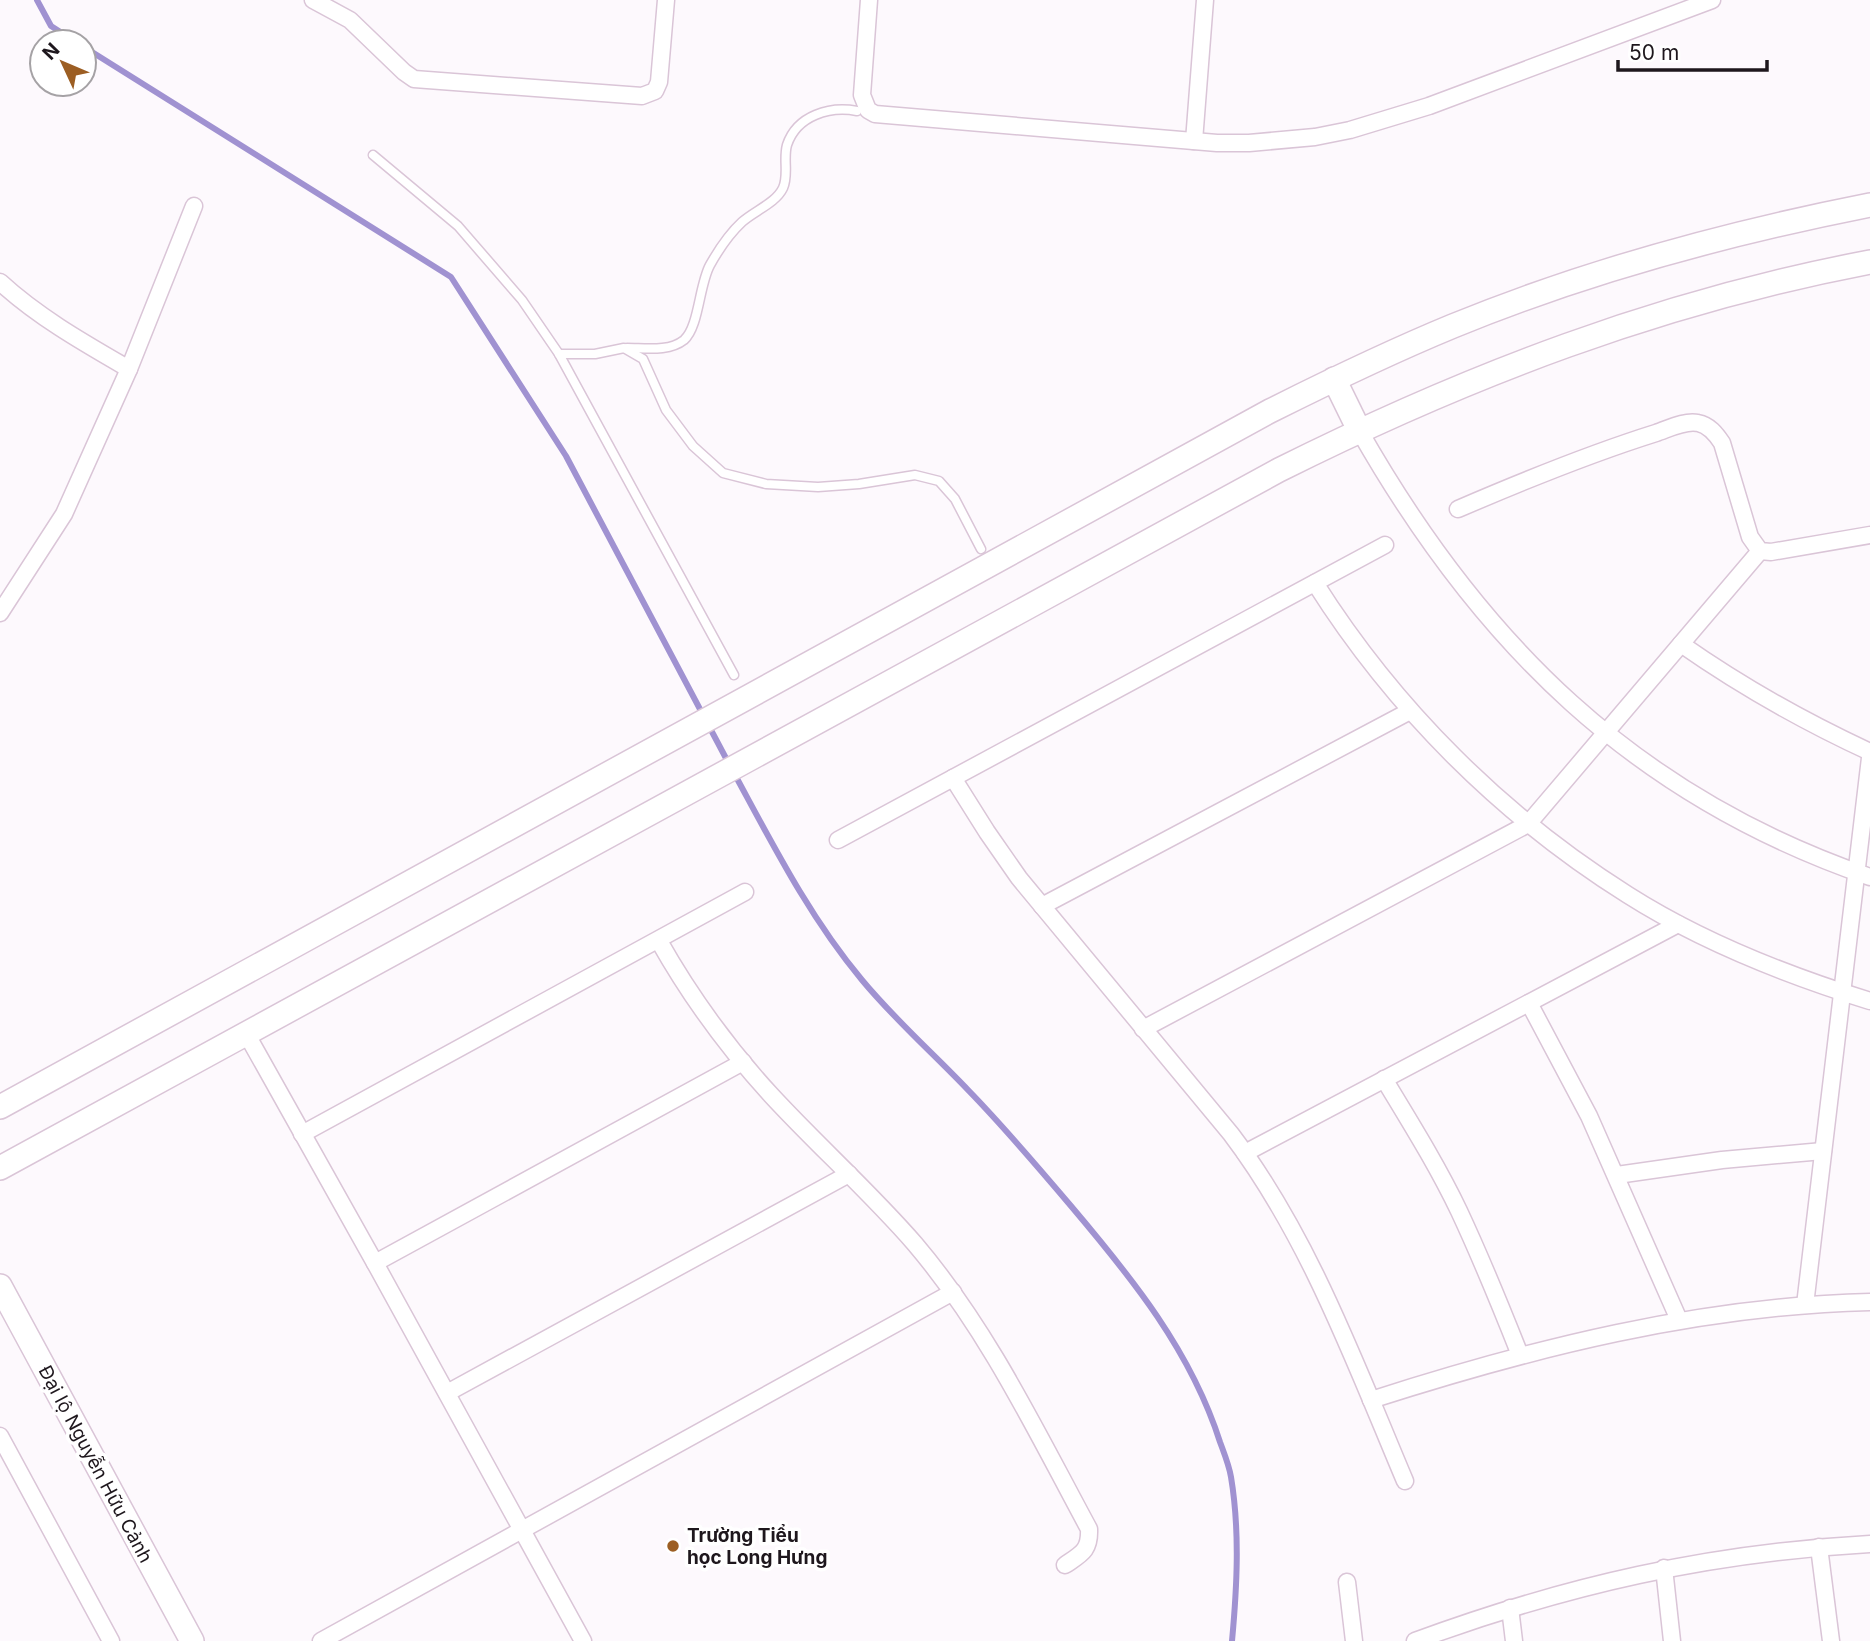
<svg xmlns="http://www.w3.org/2000/svg" width="1870" height="1641" viewBox="0 0 1870 1641" font-family="Inter,sans-serif">
<rect width="100%" height="100%" fill="#fdf9fd"/>
<g fill="none" stroke-linecap="round" stroke-linejoin="round">
<!-- stream -->
<g stroke="#a092d1" stroke-width="6">
<polyline points="37,0 51,26 76,42"/>
<polyline points="84,47 451,277 566,456 729,764"/>
<path d="M734 773C773 845 810 918 862 980 895 1020 934 1054 969 1091 1005 1128 1038 1167 1071 1206 1132 1278 1191 1351 1220 1442 1224 1453 1229 1465 1231 1477 1240 1531 1237 1587 1232 1641"/>
</g>
<defs>
<g id="lane">
<polyline points="373,155 458,226 522,300 559,354 734,675"/>
<path d="M627 348C645 348 669 352 684 340 699 327 699 285 710 265 719 249 729 234 742 222 754 211 776 203 783 188 789 175 783 159 787 145 797 115 830 106 857 111"/>
<polyline points="559,354 595,354 624,348 643,359 666,410 693,446 723,473 766,484 818,487 859,484 915,475 939,481 955,499 981,549"/>
</g>
<g id="street">
<polyline points="313,0 350,20 404,72 414,79 642,96 655,91 659,82 666,0"/>
<polyline points="869,0 862,95 868,110 875,114 1217,143 1249,143 1315,137 1350,130 1429,106 1712,0"/>
<polyline points="1194,141 1205,0"/>
<path d="M0 282C38 317 84 343 129 369"/>
<path d="M1359 430C1480 643 1634 796 1870 877"/>
<path d="M1458 509C1523 481 1589 454 1656 433 1668 429 1685 420 1698 423 1709 425 1716 434 1722 443L1750 537 1760 551 1771 552 1870 535"/>
<path d="M1315 583C1394 708 1502 816 1628 895 1702 942 1786 975 1870 1001"/>
<polyline points="0,613 64,514 129,369 194,206"/>
<path d="M1681 644C1741 686 1803 721 1870 752"/>
<path d="M953 778 987 832 1019 878 1231 1134C1309 1237 1355 1363 1405 1481"/>
<polyline points="838,840 1385,545"/>
<polyline points="1042,906 1410,711"/>
<path d="M659 941C690 996 728 1048 771 1095 818 1146 870 1192 915 1244 988 1330 1036 1431 1089 1529 1090 1551 1081 1554 1065 1565"/>
<polyline points="1529,1003 1589,1116 1679,1320"/>
<polyline points="1143,1029 1528,824 1760,551"/>
<polyline points="246,1033 375,1263 583,1641"/>
<path d="M1384 1079C1410 1122 1437 1165 1459 1211 1481 1258 1501 1307 1520 1355"/>
<polyline points="302,1134 745,892"/>
<polyline points="1245,1153 1678,924"/>
<polyline points="1617,1175 1722,1160 1823,1151"/>
<polyline points="375,1263 743,1062"/>
<polyline points="1805,1305 1870,758"/>
<polyline points="447,1393 849,1174"/>
<path d="M1371 1400C1533 1348 1699 1306 1870 1302"/>
<polyline points="0,1436 111,1641"/>
<polyline points="1819,1547 1831,1641"/>
<polyline points="1664,1568 1672,1641"/>
<polyline points="1347,1582 1354,1641"/>
<polyline points="1510,1608 1514,1641"/>
<polyline points="321,1641 953,1292"/>
<path d="M1415 1641C1567 1585 1709 1553 1870 1544"/>
</g>
<g id="secondary">
<polyline points="1334,379 1359,430"/>
<path d="M0 1107 1270 411C1330 381 1390 352 1453 326 1587 271 1728 233 1870 205"/>
<path d="M0 1168 1279 470C1469 375 1660 302 1870 262"/>
<polyline points="0,1286 192,1641"/>
</g>
</defs>
<!-- lane casing -->
<use href="#lane" stroke="#dac5d7" stroke-width="11"/>
<!-- street casing -->
<use href="#street" stroke="#dac5d7" stroke-width="19"/>
<!-- secondary casing -->
<use href="#secondary" stroke="#dac5d7" stroke-width="26"/>
<!-- lane -->
<use href="#lane" stroke="#fff" stroke-width="8"/>
<!-- street -->
<use href="#street" stroke="#fff" stroke-width="16"/>
<!-- secondary -->
<use href="#secondary" stroke="#fff" stroke-width="23"/>
</g>
<!-- markers -->
<circle fill="#9c5e23" stroke="#fff" stroke-width="2.5" cx="673" cy="1546" r="7"/>
<g text-anchor="middle" stroke-width="7" stroke-linejoin="round" paint-order="stroke">
<!-- street labels -->
<g font-size="19" fill="#1e171d" stroke="#fff">
<text transform="translate(96 1464) rotate(62)" y="7">Đại lộ Nguyễn Hữu Cảnh</text>
</g>
<!-- poi labels -->
<g font-size="19" font-weight="bold" fill="#1e171d" stroke="#fff" text-anchor="start">
<text x="687" y="1542">Trường Tiểu<tspan x="687" dy="22">học Long Hưng</tspan></text>
</g>
</g>
<!-- north arrow -->
<g transform="translate(63 63) rotate(314)"><circle r="33" fill="#ffffff" stroke="#a5a2a5" stroke-width="2"/>
<path d="M0-5L12 26L0 18L-12 26Z" fill="#9c5e23"/>
<text y="-10" font-size="19" font-weight="bold" text-anchor="middle" fill="#1e171d">N</text>
</g>
<!-- scale -->
<path d="M1618 60v10h149v-10" fill="none" stroke="#1e171d" stroke-width="3.5"/>
<text x="1629" y="60" font-size="21" fill="#1e171d" stroke="#ffffff" stroke-width="5" paint-order="stroke">50 m</text>
</svg>
